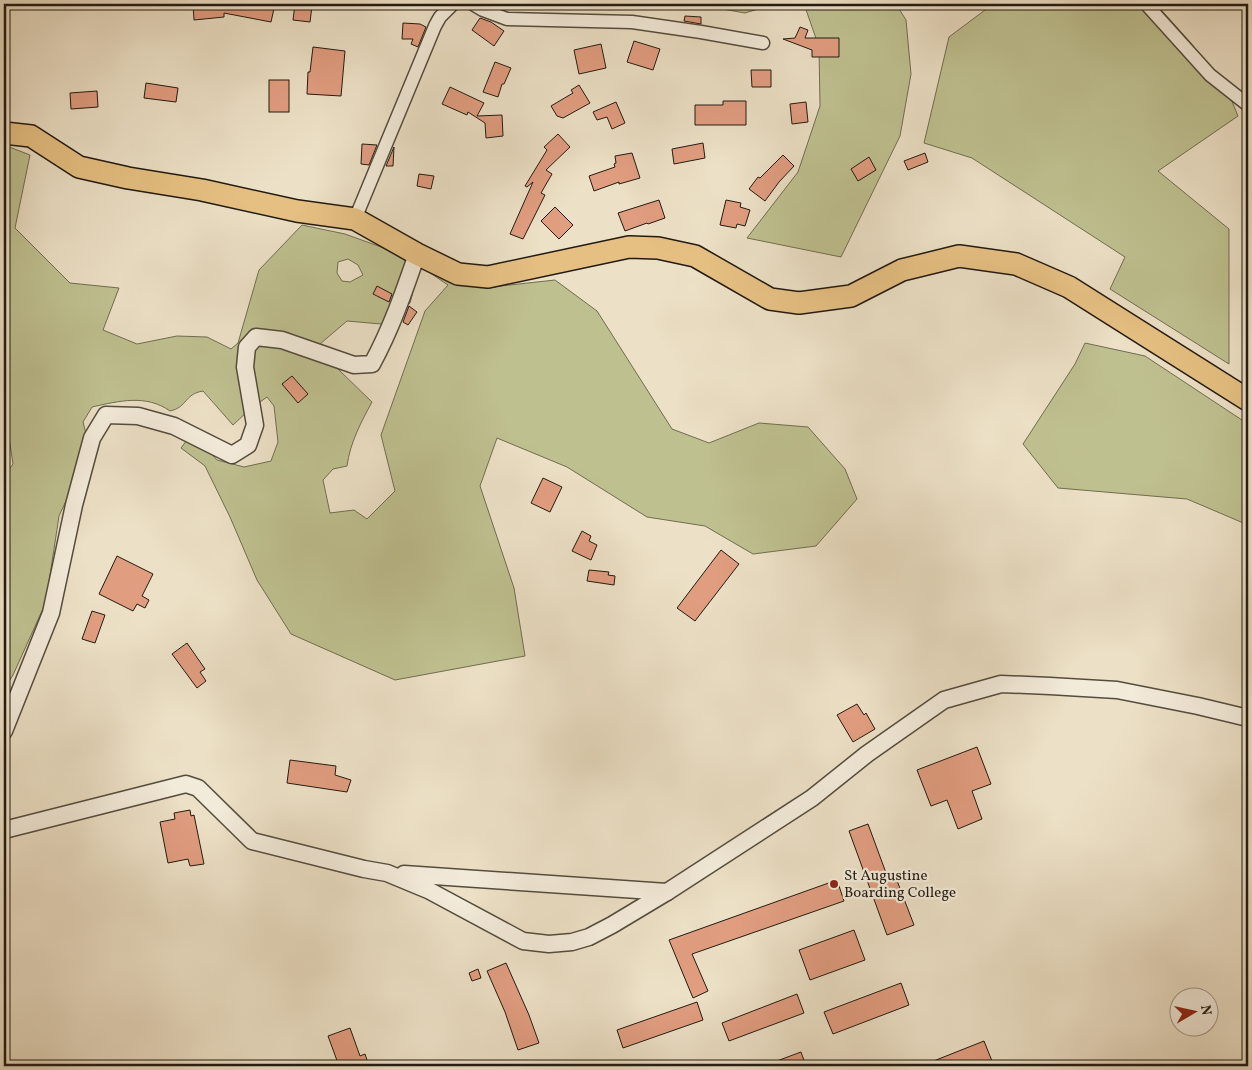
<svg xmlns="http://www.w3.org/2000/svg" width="1252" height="1070" viewBox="0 0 1252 1070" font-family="Vollkorn,serif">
<rect width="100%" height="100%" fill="#ece0c6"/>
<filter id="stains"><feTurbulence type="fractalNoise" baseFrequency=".004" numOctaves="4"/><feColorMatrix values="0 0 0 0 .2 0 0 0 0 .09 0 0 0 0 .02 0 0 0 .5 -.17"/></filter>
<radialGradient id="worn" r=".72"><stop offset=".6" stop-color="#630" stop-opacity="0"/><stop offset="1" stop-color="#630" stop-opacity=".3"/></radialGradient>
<!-- green -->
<g fill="#bfc090" stroke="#706d50" fill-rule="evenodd">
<polygon points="694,4 775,4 745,13"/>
<polygon points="804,4 896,4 906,20 911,74 900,136 841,257 747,238 798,172 820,106 819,47"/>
<polygon points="993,4 1156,4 1190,42 1227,89 1238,116 1158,171 1229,229 1229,364 1110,289 1125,257 972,158 924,143 949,37"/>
<path d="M4 147 12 148 30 155 15 228 70 283 119 288 103 330 137 344 177 336 207 337 231 349 238 343 259 270 302 225 345 234 492 287 555 280 597 311 672 429 709 443 759 423 808 427 845 469 857 499 816 546 753 554 705 526 647 517 567 467 497 438 480 486 514 588 525 656 395 680 291 634 257 580 230 517 205 466 181 448 192 433 217 460 244 467 271 461 278 442 274 406 267 397 249 410 233 425 203 391C184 394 188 407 170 411 146 394 119 401 92 407L83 422 90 449 59 516 46 602 13 675 4 690V476L13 464 4 404ZM348 259 358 265 363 275 350 282 342 281 337 273 338 262ZM420 266 448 285 425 311 381 435 395 491 367 519 354 510 330 513 323 480 333 469 347 466C350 443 361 422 372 402L339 370 320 344 347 321 381 324 410 303Z"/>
<polygon points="1085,343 1145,356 1248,424 1248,525 1187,499 1058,488 1023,444 1075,364"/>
</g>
<!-- building -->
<g fill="#e19d80" stroke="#221a11">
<polygon points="193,4 275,4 271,22 224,13 224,17 194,20"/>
<polygon points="295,4 312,6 310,22 293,20"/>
<polygon points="685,16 701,17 701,24 684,21"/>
<polygon points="480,18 491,22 504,31 494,46 472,30"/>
<polygon points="403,23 420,24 426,27 418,47 411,44 413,39 402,39"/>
<polygon points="800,27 808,30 805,38 839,38 839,57 812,57 812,50 783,39 795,38"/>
<polygon points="634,41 660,49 653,70 627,62"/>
<polygon points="601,44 606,68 579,74 574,50"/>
<polygon points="313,47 345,51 341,96 307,94 308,72 310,72"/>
<polygon points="495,62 511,68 504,84 502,84 498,97 483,92"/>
<polygon points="751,70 771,70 771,87 752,87"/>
<rect x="269" y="80" width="20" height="32"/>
<polygon points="146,83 178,88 176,102 144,98"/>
<polygon points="579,85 590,103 563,118 557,116 551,106 573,93 571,90"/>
<polygon points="450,87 484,103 477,116 502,115 503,136 486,138 485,123 468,112 467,115 442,104"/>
<polygon points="97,91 98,107 71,109 70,93"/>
<polygon points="723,101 746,101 746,125 695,125 695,105 723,105"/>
<polygon points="616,102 625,123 612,129 607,117 597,120 593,112"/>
<polygon points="806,102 808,122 792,124 790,104"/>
<polygon points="558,134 570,147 546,170 552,174 541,193 545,195 523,239 510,234 533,182 527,187 525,186 547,150 544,147"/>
<polygon points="703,143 705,158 674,164 672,149"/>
<polygon points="362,144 377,145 369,165 361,164"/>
<polygon points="394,147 393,166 386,166"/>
<polygon points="632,153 640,178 619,184 619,182 594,191 589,176 615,167 614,164 616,163 615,156"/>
<polygon points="925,153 928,162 908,170 904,161"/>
<polygon points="783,155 794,166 779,182 765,201 749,189 758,177 760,178"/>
<polygon points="869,157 876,170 858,181 851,169"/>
<polygon points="419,174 434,176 431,189 417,186"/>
<polygon points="659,200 665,218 648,224 647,223 625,231 618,213"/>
<polygon points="726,200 741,203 740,207 750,210 745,226 737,224 736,228 720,225"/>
<polygon points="555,207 573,225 559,239 541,221"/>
<polygon points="377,286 392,294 389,302 373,294"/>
<polygon points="409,306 417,312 408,325 403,322"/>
<polygon points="292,376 308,394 298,403 282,384"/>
<polygon points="543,478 562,487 550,512 531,503"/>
<polygon points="582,531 591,536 589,541 597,545 591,560 572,551"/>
<polygon points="721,550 739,564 695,621 677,608"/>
<polygon points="117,556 153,574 142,596 149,600 145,608 137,604 133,611 99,594"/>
<polygon points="589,570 609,572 608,575 615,576 614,585 587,581"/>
<polygon points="92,611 105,615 95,643 82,639"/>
<polygon points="187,643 205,669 200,672 206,681 197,688 172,654"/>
<polygon points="857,704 864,715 866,713 875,729 853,742 837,715"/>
<polygon points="977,747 991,784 972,791 982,819 958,829 947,800 931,806 917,770"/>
<polygon points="290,760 336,766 335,775 351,780 347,792 287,783"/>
<polygon points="190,810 191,816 194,815 204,864 190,866 188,859 168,863 160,822 175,819 174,813"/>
<polygon points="868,824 889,881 896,878 914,925 887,935 849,831"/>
<polygon points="837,880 844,901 692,954 708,991 693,998 669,940"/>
<polygon points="854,930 865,960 810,980 799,950"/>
<polygon points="506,963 529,1015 539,1043 518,1050 505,1012 487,971"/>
<polygon points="478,969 481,978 472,981 469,973"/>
<polygon points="901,983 909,1005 833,1034 824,1012"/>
<polygon points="797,994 804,1013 729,1041 722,1023"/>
<polygon points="697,1002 703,1020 623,1048 617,1030"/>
<polygon points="350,1028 360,1056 365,1054 369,1066 339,1066 328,1036"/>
<polygon points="984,1041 994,1066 921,1066"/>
<polygon points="801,1052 806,1066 766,1066 766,1065"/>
</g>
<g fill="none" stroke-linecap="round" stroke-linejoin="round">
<defs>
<g id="minor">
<polyline points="473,4 483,10 507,19 632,22 701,32 763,43"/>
<polyline points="1146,4 1210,75 1248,105"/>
<polyline points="355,219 435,26 440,17 453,4"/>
</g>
<g id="tertiary">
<path d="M4 731 51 613 74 505 92 438 106 415 138 416 174 426 232 455 248 445 255 425 245 367 247 347 256 337 282 340 354 365 372 364C391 329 404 292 417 254"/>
<polyline points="4,830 186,784 198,788 252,841 364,869 387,873 428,890 523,941 549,944 572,942 589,937 612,925 667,892 812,798 867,754 944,700 1001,684 1050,686 1117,690 1198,706 1248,718"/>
<polyline points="404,874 667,892"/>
</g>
<polyline id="trunk" points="4,133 31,136 79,167 128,178 202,190 297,211 355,219 417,254 458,274 488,277 629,247 658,248 695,256 770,299 799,303 851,296 902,270 959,256 1016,264 1069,287 1248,400"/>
</defs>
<!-- minor casing -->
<use href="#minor" stroke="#544c3e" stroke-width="15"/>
<!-- tertiary casing -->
<use href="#tertiary" stroke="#544c3e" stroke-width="19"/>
<!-- trunk casing -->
<use href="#trunk" stroke="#221a11" stroke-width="24"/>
<!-- minor -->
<use href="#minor" stroke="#f3ebda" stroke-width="12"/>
<!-- tertiary -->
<use href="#tertiary" stroke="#f3ebda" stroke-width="16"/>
<!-- trunk -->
<use href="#trunk" stroke="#e6c083" stroke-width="21"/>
</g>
<!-- markers -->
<circle fill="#8f2418" stroke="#f3ebda" stroke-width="2" cx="834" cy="884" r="5"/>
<g text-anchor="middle" stroke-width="4.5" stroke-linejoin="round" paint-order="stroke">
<!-- poi labels -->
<g font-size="15" fill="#221a11" stroke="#f3ebda" text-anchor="start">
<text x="844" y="880">St Augustine<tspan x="844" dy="17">Boarding College</tspan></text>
</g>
</g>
<!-- margin -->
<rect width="1252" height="1070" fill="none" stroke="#ece0c6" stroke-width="20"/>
<rect x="5" y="5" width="1242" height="1060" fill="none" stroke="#221a11" stroke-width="2.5"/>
<rect x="10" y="10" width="1232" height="1050" fill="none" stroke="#221a11"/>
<!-- north arrow -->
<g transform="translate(1194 1012) rotate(81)"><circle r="24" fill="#f3ebda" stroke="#9f978a"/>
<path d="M0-4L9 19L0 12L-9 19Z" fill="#8f2418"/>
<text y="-8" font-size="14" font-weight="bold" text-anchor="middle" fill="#221a11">N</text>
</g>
<rect width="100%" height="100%" filter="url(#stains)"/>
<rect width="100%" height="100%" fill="url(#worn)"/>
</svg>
